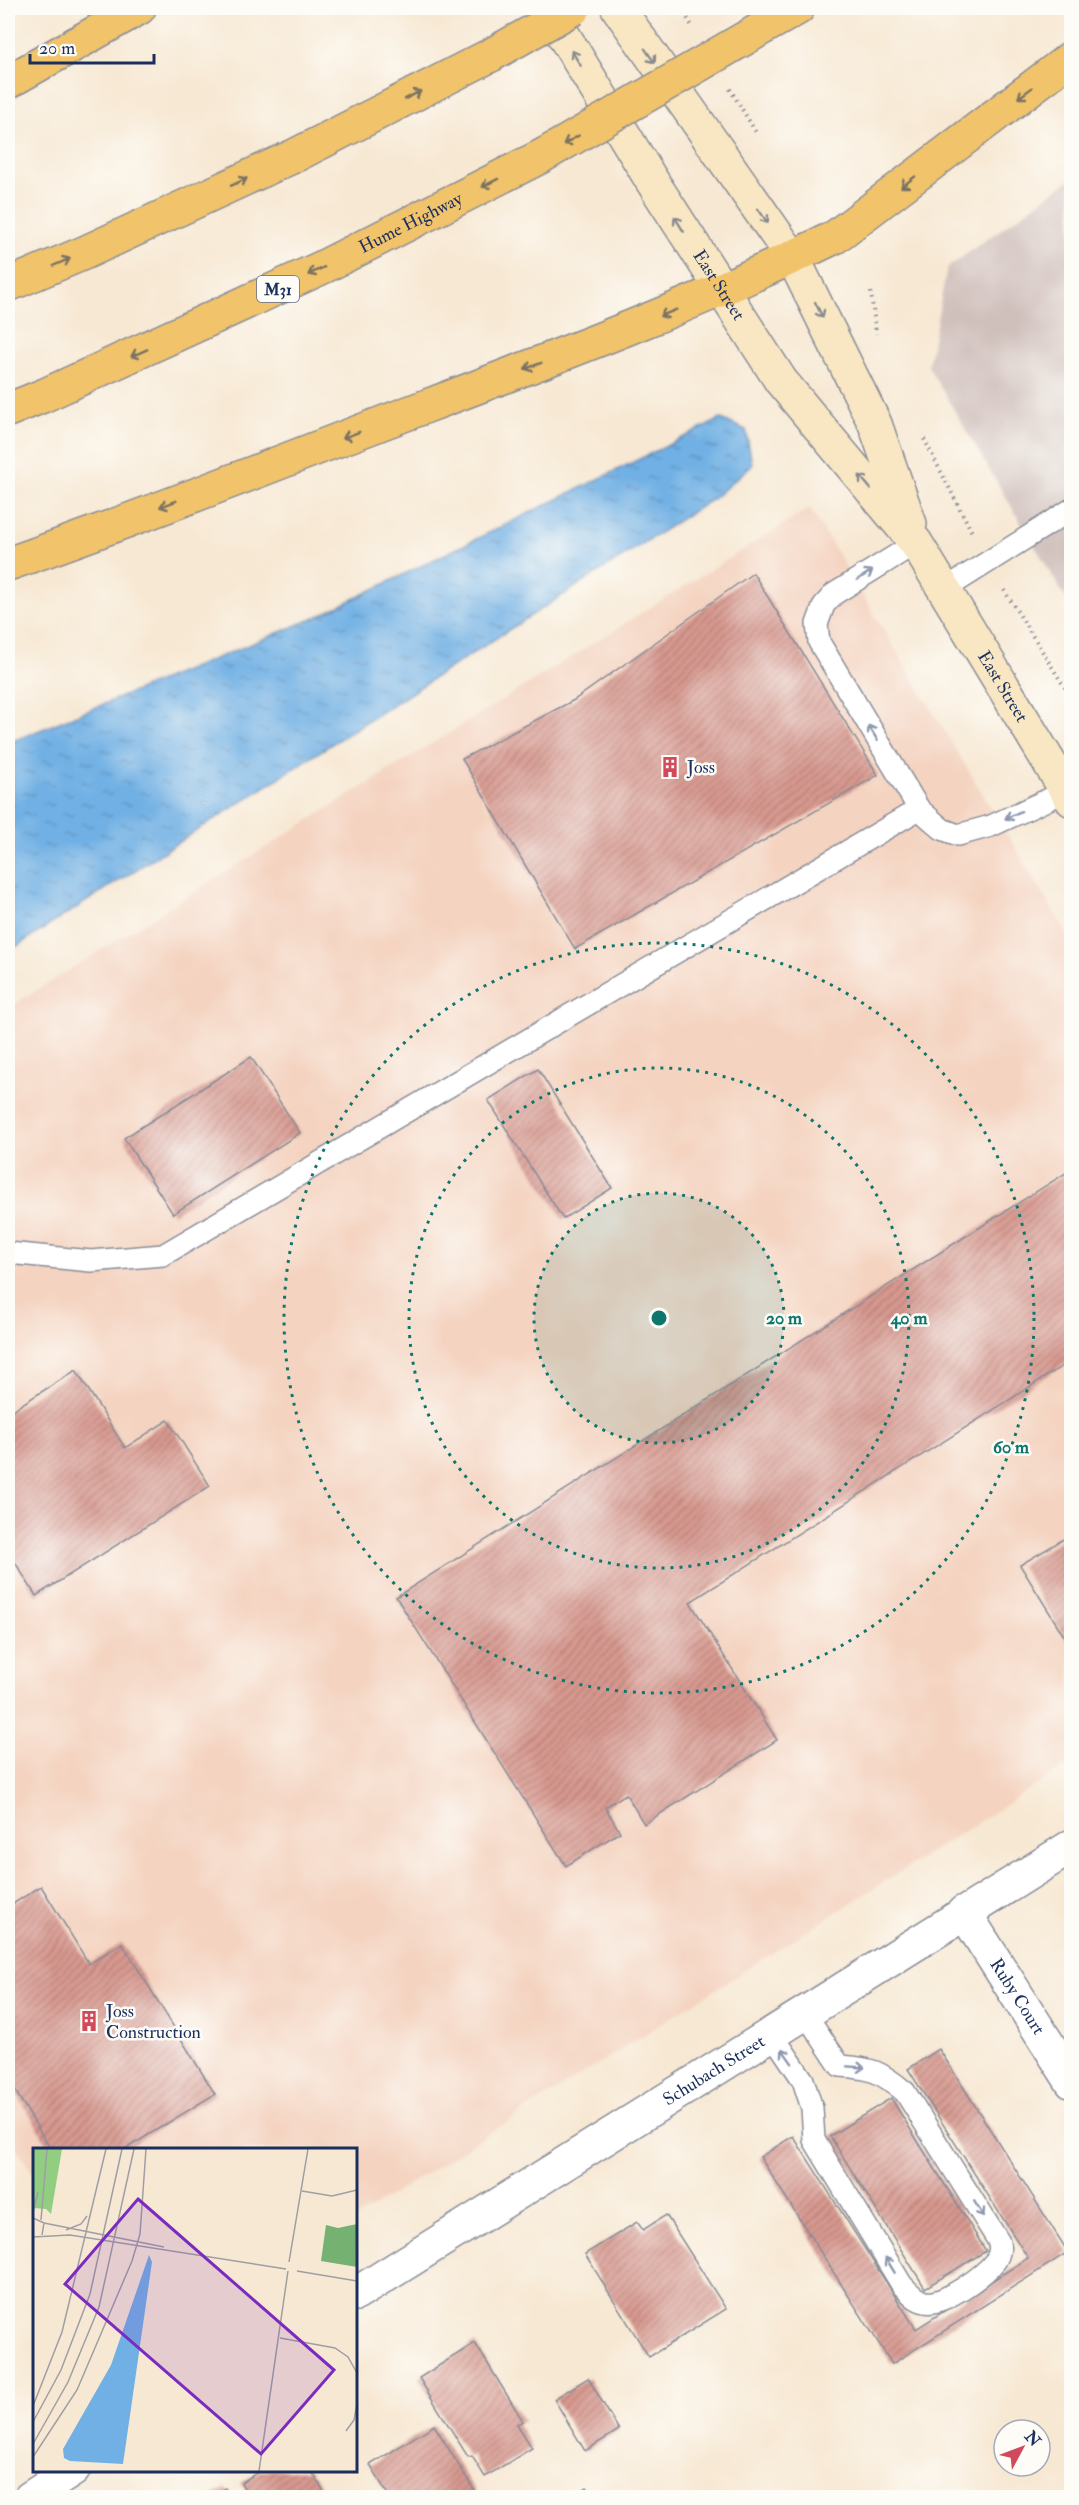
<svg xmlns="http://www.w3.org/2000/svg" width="1079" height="2505" viewBox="0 0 1079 2505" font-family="'IM FELL Double Pica',serif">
<defs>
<pattern id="water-ripples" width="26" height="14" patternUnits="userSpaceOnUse" patternTransform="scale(1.5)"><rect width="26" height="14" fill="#71b0e4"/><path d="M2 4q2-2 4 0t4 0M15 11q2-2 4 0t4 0" fill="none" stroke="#5c90bc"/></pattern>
<pattern id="building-hatch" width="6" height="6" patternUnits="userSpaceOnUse" patternTransform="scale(1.5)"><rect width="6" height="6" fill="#d8998f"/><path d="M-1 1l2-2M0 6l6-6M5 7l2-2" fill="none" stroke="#ae7d78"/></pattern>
</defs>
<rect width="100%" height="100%" fill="#fdfcf7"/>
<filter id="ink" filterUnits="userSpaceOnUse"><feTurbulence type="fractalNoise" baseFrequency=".0167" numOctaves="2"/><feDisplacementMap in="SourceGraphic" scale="12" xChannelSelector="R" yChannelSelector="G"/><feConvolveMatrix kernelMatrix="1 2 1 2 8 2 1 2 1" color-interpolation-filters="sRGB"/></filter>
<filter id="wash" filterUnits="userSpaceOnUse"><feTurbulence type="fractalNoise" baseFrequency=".008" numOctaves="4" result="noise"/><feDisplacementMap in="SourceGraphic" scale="24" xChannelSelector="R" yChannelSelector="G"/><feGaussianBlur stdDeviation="1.35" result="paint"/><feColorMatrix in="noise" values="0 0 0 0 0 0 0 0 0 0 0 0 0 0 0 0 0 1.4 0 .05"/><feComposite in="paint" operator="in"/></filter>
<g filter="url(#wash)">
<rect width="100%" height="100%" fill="#f7e8d3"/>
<!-- built -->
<polygon fill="#f4d3c0" points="810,508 1071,940 1071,1763 356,2218 356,2150 34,2150 34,2175 8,2134 8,1008"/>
<!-- industrial -->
<polygon fill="#d0c0bc" points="1071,179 1071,607 928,366 947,268"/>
<!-- water -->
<polygon fill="url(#water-ripples)" stroke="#4670a1" stroke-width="1.5" points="721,419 746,430 752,465 714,498 8,952 8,743 317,617"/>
<g id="blocks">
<!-- building -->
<g fill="url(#building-hatch)">
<polygon points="753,573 878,775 575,949 462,759 574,700"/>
<polygon points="251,1057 300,1133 173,1214 124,1138"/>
<polygon points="538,1069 612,1188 563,1219 488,1100"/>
<polygon points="1072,1169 1072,1360 690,1602 777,1740 644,1824 626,1794 605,1807 620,1832 566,1866 396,1597"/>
<polygon points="76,1370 125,1448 168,1420 210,1486 36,1596 8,1551 8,1413"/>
<polygon points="1072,1534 1072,1649 1020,1565"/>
<polygon points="41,1886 89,1964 122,1943 215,2094 124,2150 51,2150 8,2079 8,1907"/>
<polygon points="939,2049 1068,2252 892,2364 760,2157 793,2136 916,2329 1028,2258 908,2069"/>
<polygon points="891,2098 986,2251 925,2288 830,2136"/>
<polygon points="666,2215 726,2309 649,2357 585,2254 637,2222 643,2230"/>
<polygon points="475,2343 523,2421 517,2424 532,2448 485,2477 472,2456 468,2457 419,2378"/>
<polygon points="588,2378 619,2430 585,2451 554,2399"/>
<polygon points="434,2425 479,2498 390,2498 370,2465"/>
<polygon points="261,2470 311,2470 328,2498 250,2498 241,2483"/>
<polygon points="587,2487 594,2498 571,2498"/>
<polygon points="225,2488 231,2498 210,2498"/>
</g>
</g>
</g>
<g filter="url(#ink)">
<use href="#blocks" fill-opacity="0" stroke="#898c98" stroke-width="1.5"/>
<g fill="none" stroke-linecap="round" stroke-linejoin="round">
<defs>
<g id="lane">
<polyline points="916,543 834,594 824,605 817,624 819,642 919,809 942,829 958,835 991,826 1066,791"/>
<polyline points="945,589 1072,509"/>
<polyline points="8,1253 91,1261 163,1255 919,809"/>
<path d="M772 2034 803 2080 812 2108 814 2140 902 2285C909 2292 915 2300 925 2302 943 2306 985 2275 996 2260 1000 2253 1000 2249 999 2242L905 2092C880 2071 872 2068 840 2066L805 2013"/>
</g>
<g id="street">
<path id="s1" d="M964 1912 1072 2082"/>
<path id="s2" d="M356 2294 1072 1846"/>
<polyline points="30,2498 73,2470"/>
</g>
<g id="secondary">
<path id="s3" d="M547 8 652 181 781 381 916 543 1072 800"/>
<polyline points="618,8 793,258 875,424 910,524"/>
</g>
<g id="highway">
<polyline points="766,26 798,8"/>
<polyline points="8,82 139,8"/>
<polyline points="8,285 84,253 296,155 491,55"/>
<path id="s4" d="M8 410 45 395 323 267 542 156"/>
<path d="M8 564C132 521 254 472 377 425 532 366 687 309 835 237L1072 57"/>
</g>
</defs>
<!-- lane casing -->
<use href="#lane" stroke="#898c98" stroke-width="24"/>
<!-- street casing -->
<use href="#street" stroke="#898c98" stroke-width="36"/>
<!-- secondary casing -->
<use href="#secondary" stroke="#898c98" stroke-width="36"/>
<!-- highway casing -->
<use href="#highway" stroke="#898c98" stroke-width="36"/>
<!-- path -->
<g stroke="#898c98" stroke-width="4" stroke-dasharray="1.5 4.5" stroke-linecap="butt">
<polyline points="681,8 692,26"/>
<polyline points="730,89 757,134"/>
<polyline points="871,292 876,334"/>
<polyline points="924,439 973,534"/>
<polyline points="1004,590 1072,699"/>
</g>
<!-- lane -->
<use href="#lane" stroke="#fff" stroke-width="21"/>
<!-- street -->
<use href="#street" stroke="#fff" stroke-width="33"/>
<!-- secondary -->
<use href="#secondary" stroke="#f9e7c3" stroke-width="33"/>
<!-- highway -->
<use href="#highway" stroke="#f1c36a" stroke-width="33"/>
<defs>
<g id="highway-bridge">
<polyline points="491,55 574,8"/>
<polyline points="542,156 766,26"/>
</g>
</defs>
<!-- highway-bridge casing -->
<use href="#highway-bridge" stroke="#898c98" stroke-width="36" stroke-linecap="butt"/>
<!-- highway-bridge -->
<use href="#highway-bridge" stroke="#f1c36a" stroke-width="33"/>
</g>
<!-- one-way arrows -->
<defs><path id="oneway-shaft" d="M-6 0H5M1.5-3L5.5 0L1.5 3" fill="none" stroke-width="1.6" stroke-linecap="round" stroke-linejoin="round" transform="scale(1.5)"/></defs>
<g stroke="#8a8b90">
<use href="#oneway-shaft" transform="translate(650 56) rotate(55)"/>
<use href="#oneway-shaft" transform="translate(576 58) rotate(-121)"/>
<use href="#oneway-shaft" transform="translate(763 216) rotate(55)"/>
<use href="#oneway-shaft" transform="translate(679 224) rotate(-122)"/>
<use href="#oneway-shaft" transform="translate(819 310) rotate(64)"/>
<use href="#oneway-shaft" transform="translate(865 482) rotate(-130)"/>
</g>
<g stroke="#7b7263">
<use href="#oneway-shaft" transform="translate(1025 93) rotate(143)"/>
<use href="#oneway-shaft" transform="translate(413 95) rotate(-27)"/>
<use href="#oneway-shaft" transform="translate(571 140) rotate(150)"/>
<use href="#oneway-shaft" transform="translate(239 182) rotate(-25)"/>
<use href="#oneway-shaft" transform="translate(908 182) rotate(142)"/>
<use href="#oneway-shaft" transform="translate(490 183) rotate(153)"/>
<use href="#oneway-shaft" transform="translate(62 262) rotate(-23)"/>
<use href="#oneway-shaft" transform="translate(316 271) rotate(155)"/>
<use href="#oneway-shaft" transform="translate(668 313) rotate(158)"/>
<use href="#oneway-shaft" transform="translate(139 353) rotate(156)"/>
<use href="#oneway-shaft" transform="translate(533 366) rotate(159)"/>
<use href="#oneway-shaft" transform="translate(351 435) rotate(159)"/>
<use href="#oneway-shaft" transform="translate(168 504) rotate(159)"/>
</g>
<g stroke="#8d97ae">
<use href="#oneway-shaft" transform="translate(865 575) rotate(-32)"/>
<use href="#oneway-shaft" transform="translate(873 733) rotate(-121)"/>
<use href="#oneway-shaft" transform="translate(1013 815) rotate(155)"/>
<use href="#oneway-shaft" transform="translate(787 2056) rotate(-125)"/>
<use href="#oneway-shaft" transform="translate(856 2067) rotate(4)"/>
<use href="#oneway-shaft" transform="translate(979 2209) rotate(58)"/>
<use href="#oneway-shaft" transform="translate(890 2265) rotate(-121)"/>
</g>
</g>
<!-- distance rings -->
<circle cx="659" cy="1318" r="125" fill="#0f766e" fill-opacity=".12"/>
<g fill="none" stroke="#0f766e" stroke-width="3" stroke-dasharray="3 6">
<circle cx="659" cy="1318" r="125"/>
<circle cx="659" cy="1318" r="250"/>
<circle cx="659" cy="1318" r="375"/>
</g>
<!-- icons -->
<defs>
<symbol id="building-bare" viewBox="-9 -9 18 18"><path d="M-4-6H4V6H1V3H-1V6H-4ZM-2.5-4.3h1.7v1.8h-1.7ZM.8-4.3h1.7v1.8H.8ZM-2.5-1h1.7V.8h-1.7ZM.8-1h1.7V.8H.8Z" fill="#d1495b" stroke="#fdfcf7" stroke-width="2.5" paint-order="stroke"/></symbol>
</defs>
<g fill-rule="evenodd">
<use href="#building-bare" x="655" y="752" width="30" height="30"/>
<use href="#building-bare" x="74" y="2006" width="30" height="30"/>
</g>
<g text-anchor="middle" stroke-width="5" stroke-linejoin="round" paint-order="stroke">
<!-- shield labels -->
<rect fill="#fdfcf7" stroke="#5f6c8c" stroke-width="1.5" x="257" y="276" width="42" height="26" rx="4.5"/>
<g font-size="16" font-weight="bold" fill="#1b2f5e">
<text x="278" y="295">M31</text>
</g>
<!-- street labels -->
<g font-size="18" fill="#1b2f5e" stroke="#fdfcf7">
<text dy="6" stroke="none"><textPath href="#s4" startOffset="444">Hume Highway</textPath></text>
<text dy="6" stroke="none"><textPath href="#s3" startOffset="326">East Street</textPath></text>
<text dy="6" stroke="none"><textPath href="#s3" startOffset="819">East Street</textPath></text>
<text dy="6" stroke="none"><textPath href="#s1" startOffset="100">Ruby Court</textPath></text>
<text dy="6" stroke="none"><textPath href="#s2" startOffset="422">Schubach Street</textPath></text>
</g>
<!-- poi labels -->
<g font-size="18" fill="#1b2f5e" stroke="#fdfcf7" text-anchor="start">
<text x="687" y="773">Joss</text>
<text x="106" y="2017">Joss<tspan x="106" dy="21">Construction</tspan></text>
</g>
</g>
<!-- overview -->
<g transform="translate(33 2148)">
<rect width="324" height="324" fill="#f7e8d3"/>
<path d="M0 1H29L18 66 13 61 0 60Z" fill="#92ce82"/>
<path d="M324 76V119L288 113 293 77 305 80Z" fill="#75b170"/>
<path d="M116 107 119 114 90 316 37 313 31 310 30 301 78 217Z" fill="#71b0e4"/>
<path fill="none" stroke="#9f9ea4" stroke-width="1.5" d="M269 43 299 48 324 42M0 64 5 44M0 70 11 75 9 87M8 72 14 1M11 75 131 99M33 82 48 76 54 68M0 89 37 87 253 121M256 114 275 1M264 123 324 133M247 190 302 200 315 209 324 225M0 258 29 184 73 1M0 274 28 222 57 146 89 1M313 283 321 272 324 256M0 296 35 234 66 159 101 1M0 309 44 242 99 113 107 86 113 1M226 323 255 123"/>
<path fill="#7b2cbf" fill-opacity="0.15" stroke="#7b2cbf" stroke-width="3" d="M105 51 301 222 228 306 32 136Z"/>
<rect width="324" height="324" fill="none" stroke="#1b2f5e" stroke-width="3"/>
</g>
<circle cx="659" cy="1318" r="9" fill="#0f766e" stroke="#fdfcf7" stroke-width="3"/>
<g font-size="18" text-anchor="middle" font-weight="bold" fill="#0f766e" stroke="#fdfcf7" stroke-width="5" stroke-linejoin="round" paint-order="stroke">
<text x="784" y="1324">20 m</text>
<text x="909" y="1324">40 m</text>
<text x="1011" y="1453">60 m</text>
</g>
<!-- margin -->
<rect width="1079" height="2505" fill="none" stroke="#fdfcf7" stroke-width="30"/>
<!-- north arrow -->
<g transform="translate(1022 2448) rotate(49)"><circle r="28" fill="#fdfcf7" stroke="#a3aaba" stroke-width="1.5"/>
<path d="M0-4.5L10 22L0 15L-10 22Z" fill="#d1495b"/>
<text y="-9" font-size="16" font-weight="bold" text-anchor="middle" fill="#1b2f5e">N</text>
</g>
<!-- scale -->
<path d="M30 54v9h124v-9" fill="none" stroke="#1b2f5e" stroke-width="3"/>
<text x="39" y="54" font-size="18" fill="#1b2f5e" stroke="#fdfcf7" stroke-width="4.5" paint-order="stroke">20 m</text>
</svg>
